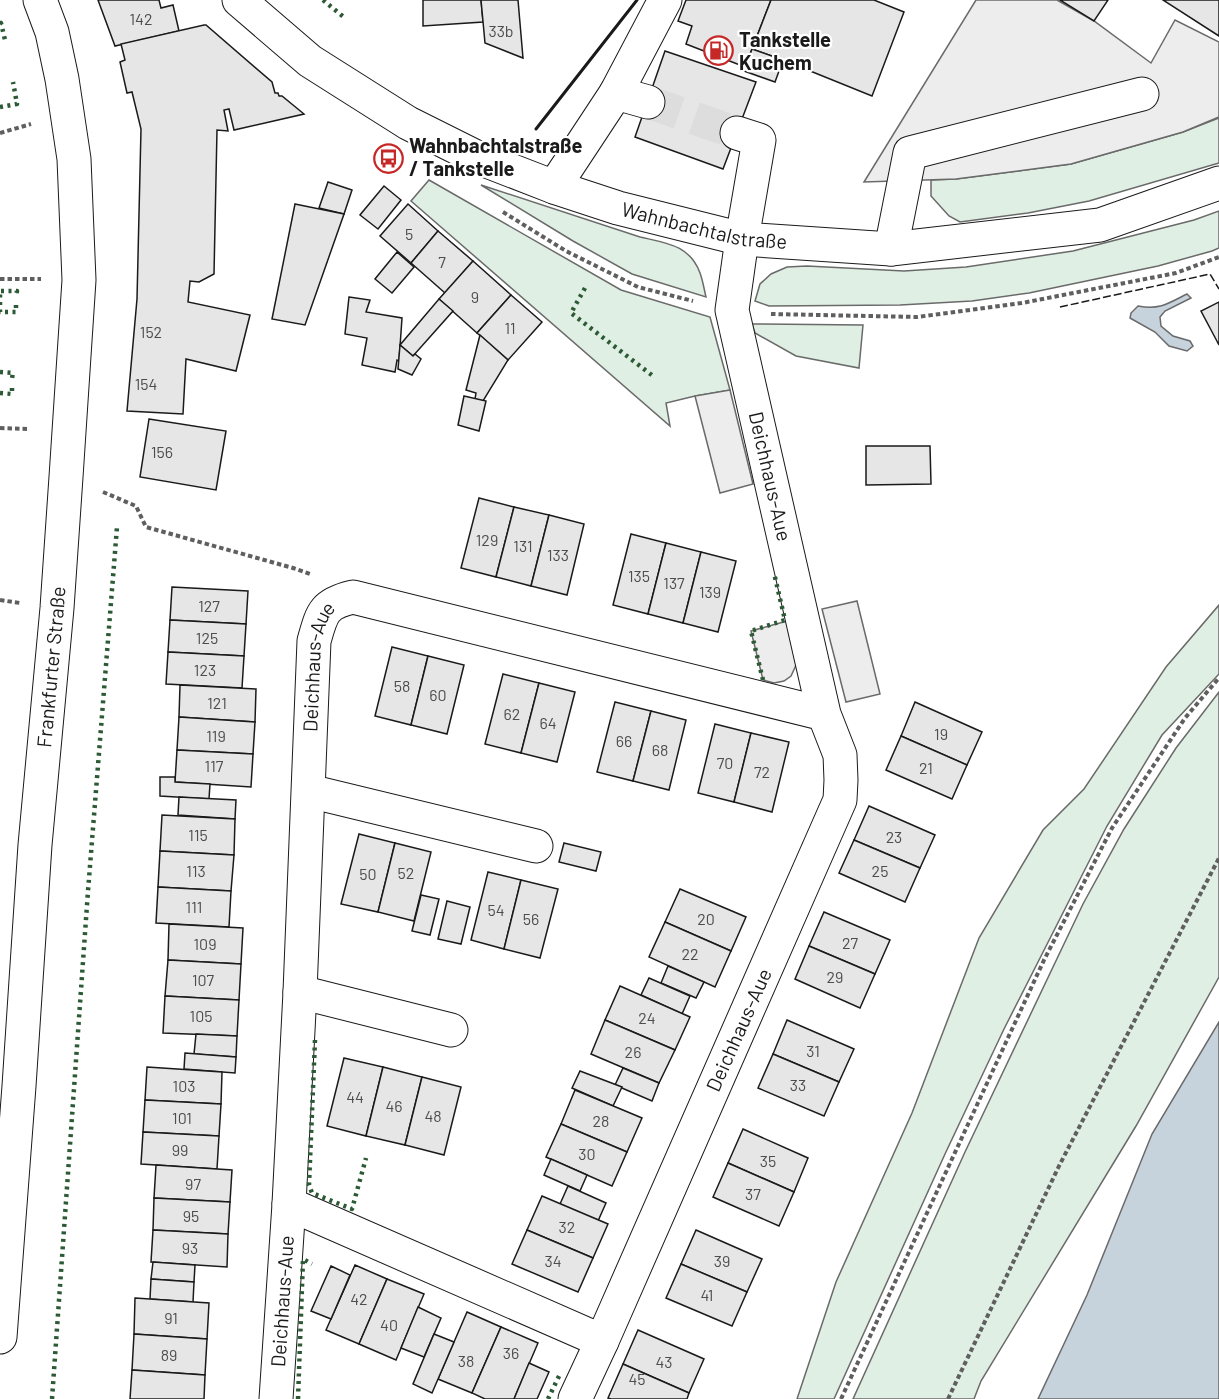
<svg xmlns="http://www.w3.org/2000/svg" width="1219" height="1399" viewBox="0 0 1219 1399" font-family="Barlow,sans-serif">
<rect width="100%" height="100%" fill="#fff"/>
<!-- green -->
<g fill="#e0efe3" stroke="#6a6a6a" stroke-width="1.5">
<polygon points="1219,118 1219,163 1089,201 1028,213 960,222 949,216 931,196 931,180 956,179 1071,164 1183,132"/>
<polygon points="429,180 621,290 710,317 730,390 695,396 666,403 670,426 411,201"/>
<path d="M481 185 640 237C666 243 690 245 700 273 703 281 704 289 706 297L632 274 573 241Z"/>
<polygon points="1219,211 1219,248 1212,251 1158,266 1029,293 972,301 900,305 769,306 755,301 760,284 771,274 787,267 807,266 904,271 966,267 1073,251 1194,220"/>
<polygon points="752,324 863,325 859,368 796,356 755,333"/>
<polygon points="1219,605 1219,674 1162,735 1107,826 1004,1029 945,1154 834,1399 797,1399 836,1282 912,1113 979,938 1043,830 1084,789 1166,667"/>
<polygon points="1219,692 1219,977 1136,1126 981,1381 974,1399 853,1399 965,1152 1083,904 1124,829 1176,748"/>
</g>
<!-- parking -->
<g fill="#ededed" stroke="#6a6a6a" stroke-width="1.5">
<polygon points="976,0 1057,0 1094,21 1151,63 1175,20 1219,42 1219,117 1183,132 1071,164 956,179 864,182"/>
<polygon points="730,390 753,484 720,493 695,396"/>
<polygon points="857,601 880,694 846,702 822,609"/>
<polygon points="787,621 797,663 791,676 784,681 774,683 763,680 751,631"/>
</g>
<!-- water -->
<g fill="#c6d2dc" stroke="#6a6a6a" stroke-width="1.5">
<path d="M1187 294 1191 298 1165 311 1160 317 1161 326 1173 336 1190 341 1193 346 1187 351 1169 346 1155 332 1130 318 1131 313 1138 306C1160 310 1167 304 1187 294Z"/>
<polygon points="1219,1022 1219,1399 1038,1399 1087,1295 1152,1134"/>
</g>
<!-- building -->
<g fill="#e6e6e6" stroke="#1a1a1a" stroke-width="1.5">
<polygon points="98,0 159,0 161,8 173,5 179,31 115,46"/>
<polygon points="423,0 481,0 483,22 423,26"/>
<polygon points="481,0 518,0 523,58 485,43"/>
<polygon points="686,0 771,0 745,67 686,44 692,26 678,21"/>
<polygon points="771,0 874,0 904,12 872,96 783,60 752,49"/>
<polygon points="1060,0 1108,0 1094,21"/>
<polygon points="1163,0 1219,0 1219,36"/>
<polygon points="204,25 206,25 272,82 275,93 278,93 279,96 282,96 304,114 234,130 229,109 224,110 228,131 217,130 214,274 199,282 190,281 188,302 250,315 236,371 186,359 183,414 127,411 137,299 141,129 132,92 127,93 120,62 125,60 121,44"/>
<polygon points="752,49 783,60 775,82 744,71"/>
<polygon points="665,51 756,82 723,169 635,137"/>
<polygon points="328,182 352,190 344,214 319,208"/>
<polygon points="384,186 401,200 378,229 360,215"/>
<polygon points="295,204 344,214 305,325 272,319"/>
<polygon points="408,204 438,231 411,263 380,236"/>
<polygon points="438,231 473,261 445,293 411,263"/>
<polygon points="397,252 414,267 392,293 375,279"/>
<polygon points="473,261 511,295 477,333 439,299"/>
<polygon points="511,295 542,322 508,360 477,333"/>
<polygon points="349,297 370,300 366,312 402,318 399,361 397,360 395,372 362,365 367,338 345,334"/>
<polygon points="439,299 453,311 413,356 400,345"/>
<polygon points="1219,302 1219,345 1201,311"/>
<polygon points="480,335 508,360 483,401 475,399 476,393 466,390"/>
<polygon points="400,345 413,356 415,354 421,359 412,375 398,369"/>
<polygon points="464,396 486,401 479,431 458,425"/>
<polygon points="149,419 226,431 216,490 140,477"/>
<polygon points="866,446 930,446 931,484 866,485"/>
<polygon points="479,498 514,507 496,577 461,568"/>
<polygon points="514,507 549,515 531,586 496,577"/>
<polygon points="549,515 584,524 567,595 531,586"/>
<polygon points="631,534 666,543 648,614 613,605"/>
<polygon points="666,543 701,552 683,623 648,614"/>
<polygon points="701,552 736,561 718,632 683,623"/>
<polygon points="172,587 248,591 246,624 170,620"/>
<polygon points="170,620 246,624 244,656 168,652"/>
<polygon points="392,647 428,656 411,725 375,716"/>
<polygon points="168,652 244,656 242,688 166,684"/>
<polygon points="428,656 464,665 447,734 411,725"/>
<polygon points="503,674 539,683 521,753 485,744"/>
<polygon points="539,683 575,692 557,762 521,753"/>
<polygon points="180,685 256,689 255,722 179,717"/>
<polygon points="615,702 651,711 633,781 597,772"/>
<polygon points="915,702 982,732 967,765 901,736"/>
<polygon points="651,711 686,720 669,790 633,781"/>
<polygon points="179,717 255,722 253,754 177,750"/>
<polygon points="715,724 751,733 734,802 698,793"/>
<polygon points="751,733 789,742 772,812 734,802"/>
<polygon points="901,736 967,765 952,799 886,770"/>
<polygon points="177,750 253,754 251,787 175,782"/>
<polygon points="160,777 175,777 175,782 210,784 209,799 160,796"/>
<polygon points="179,797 236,800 235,819 178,815"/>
<polygon points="869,806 935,835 920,868 854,840"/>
<polygon points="162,815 235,819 234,855 160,851"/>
<polygon points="359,834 395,843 378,912 341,904"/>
<polygon points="854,840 920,868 905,902 839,873"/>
<polygon points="395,843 431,852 414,921 378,912"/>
<polygon points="564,843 601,852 596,871 559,862"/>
<polygon points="160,851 234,855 231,891 158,887"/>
<polygon points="488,872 521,880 504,949 471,940"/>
<polygon points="521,880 558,889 540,958 504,949"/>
<polygon points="158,887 231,891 229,927 156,923"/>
<polygon points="680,889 746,917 731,951 665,922"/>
<polygon points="421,895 439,899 430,935 412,931"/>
<polygon points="447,901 470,907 461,944 438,939"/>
<polygon points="824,912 890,940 875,974 809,946"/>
<polygon points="665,922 731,951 715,987 649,957"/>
<polygon points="169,924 243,928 241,964 168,960"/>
<polygon points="809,946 875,974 860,1008 795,979"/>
<polygon points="168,960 241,964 239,1000 165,996"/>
<polygon points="668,966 704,982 696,998 661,983"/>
<polygon points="649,978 690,996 682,1014 641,995"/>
<polygon points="620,986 690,1017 675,1050 605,1020"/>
<polygon points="165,996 239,1000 237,1036 163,1033"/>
<polygon points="605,1020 675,1050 659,1083 591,1054"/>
<polygon points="787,1020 854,1049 839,1082 773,1054"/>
<polygon points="196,1034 237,1036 236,1057 194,1054"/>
<polygon points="185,1053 236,1057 235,1073 184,1069"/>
<polygon points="773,1054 839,1082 824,1116 758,1088"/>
<polygon points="344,1058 383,1067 366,1136 327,1126"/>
<polygon points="147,1067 222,1072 221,1104 145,1100"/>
<polygon points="383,1067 422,1077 405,1145 366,1136"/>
<polygon points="623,1068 659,1083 652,1101 615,1085"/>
<polygon points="580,1071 622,1087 613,1106 572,1088"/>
<polygon points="422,1077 461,1087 444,1155 405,1145"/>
<polygon points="575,1090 642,1118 627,1152 561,1124"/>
<polygon points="145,1100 221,1104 219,1136 143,1132"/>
<polygon points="561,1124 627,1152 612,1186 546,1157"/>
<polygon points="743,1129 808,1158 794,1192 728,1163"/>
<polygon points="143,1132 219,1136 217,1169 141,1164"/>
<polygon points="551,1159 587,1175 580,1191 544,1175"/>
<polygon points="728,1163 794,1192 779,1226 713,1197"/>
<polygon points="156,1165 232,1170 230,1202 154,1198"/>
<polygon points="568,1186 606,1203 598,1221 560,1204"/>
<polygon points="542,1196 608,1224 593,1258 527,1230"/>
<polygon points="154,1198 230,1202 228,1234 153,1230"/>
<polygon points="153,1230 228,1234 227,1267 151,1262"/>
<polygon points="527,1230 593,1258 578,1292 512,1264"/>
<polygon points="696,1230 762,1259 747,1292 681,1264"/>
<polygon points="153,1262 195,1265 194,1282 151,1279"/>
<polygon points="681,1264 747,1292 732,1326 666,1298"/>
<polygon points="355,1265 387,1279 359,1344 326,1330"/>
<polygon points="331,1266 350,1275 331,1319 311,1311"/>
<polygon points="151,1279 194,1282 193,1302 150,1299"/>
<polygon points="387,1279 424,1294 396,1360 359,1344"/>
<polygon points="135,1298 209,1303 207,1339 134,1334"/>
<polygon points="418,1307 441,1318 424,1357 401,1348"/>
<polygon points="467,1312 501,1327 472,1393 438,1379"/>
<polygon points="501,1327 538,1343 514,1399 485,1399 472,1393"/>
<polygon points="638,1330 704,1359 689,1393 623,1364"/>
<polygon points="134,1334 207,1339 205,1375 132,1370"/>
<polygon points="434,1334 454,1342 432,1393 413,1384"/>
<polygon points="529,1363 549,1372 537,1399 514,1399"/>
<polygon points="623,1364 689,1393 687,1399 611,1399 608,1398"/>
<polygon points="132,1370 205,1375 204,1399 130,1399"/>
</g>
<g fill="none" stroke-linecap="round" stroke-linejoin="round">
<!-- minor-tunnel -->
<polyline stroke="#ddd" stroke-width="33" stroke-dasharray="33 16" stroke-linecap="butt" points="648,102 737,133"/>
<defs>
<g id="minor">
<polyline points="616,93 665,0"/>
<path id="s1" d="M737 133 759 140 742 239 732 310 824 714 840 755 841 780 840 800 602 1341 289 1204 300 992 314 641C322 613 323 604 353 597L824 714"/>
<polyline points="554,187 616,93 648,102"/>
<polyline points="891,249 910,153 1142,94"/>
<polyline points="309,791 536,846"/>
<polyline points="300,992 451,1030"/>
<path id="s2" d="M276 1399 289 1204"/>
<polyline points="575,1399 602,1341"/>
</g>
<g id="major">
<path id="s3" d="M239 0 310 61 408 123 474 156 554 187 618 208 742 239 891 249 1100 225 1219 183"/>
<path id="s4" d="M0 1337 19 1086 35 845 57 608 66 477 79 280 74 159 62 79 52 32 40 0"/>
</g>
</defs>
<!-- minor casing -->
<use href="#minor" stroke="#1a1a1a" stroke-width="35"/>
<!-- major casing -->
<use href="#major" stroke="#1a1a1a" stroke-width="35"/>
<!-- path -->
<g stroke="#5f5f5f" stroke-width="4" stroke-dasharray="4.5 3" stroke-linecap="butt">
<polyline points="0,133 31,124"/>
<polyline points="503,212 566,251 638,287 693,301"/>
<polyline points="0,279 41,279"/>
<polyline points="771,314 917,317 1022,303 1176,273 1219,257"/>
<polyline points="0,428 29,429"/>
<polyline points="103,492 136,506 146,527 293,568 310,574"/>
<polyline points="0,600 20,603"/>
<polyline points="841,1399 1044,960 1112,828 1185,718 1219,678"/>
<polyline points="948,1399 1059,1166 1219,858"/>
</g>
<!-- minor -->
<use href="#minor" stroke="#fff" stroke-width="33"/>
<!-- major -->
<use href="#major" stroke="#fff" stroke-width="33"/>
<!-- hedge -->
<g stroke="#2b5a34" stroke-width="4.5" stroke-dasharray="3 4.5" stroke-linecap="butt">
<polyline points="323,0 346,19"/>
<polyline points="0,24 1,23 5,40"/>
<polyline points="0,107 17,104 13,82"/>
<polyline points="585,288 571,313 653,376"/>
<polyline points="16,305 16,312 0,312 0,291 17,291 16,296"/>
<polyline points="0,372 13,373 12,378"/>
<polyline points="0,393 12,394 12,386"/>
<polyline points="763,680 751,631 785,620 774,573"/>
<polyline points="315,1040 309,1185 312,1193 352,1209 366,1158"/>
<polyline points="52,1399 88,891 117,527"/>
<polyline points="298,1399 303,1259 312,1264"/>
<polyline points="548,1399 560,1374"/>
</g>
<!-- fence -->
<polyline stroke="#1a1a1a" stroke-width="1.5" stroke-dasharray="8 3" stroke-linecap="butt" points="1060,307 1210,274 1219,289"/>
<!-- wall -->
<polyline stroke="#1a1a1a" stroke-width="3" points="536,129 637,0"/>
</g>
<!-- icons -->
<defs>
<symbol id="fuel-ring" viewBox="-11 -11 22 22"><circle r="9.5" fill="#fff" stroke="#c62828" stroke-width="1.5"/><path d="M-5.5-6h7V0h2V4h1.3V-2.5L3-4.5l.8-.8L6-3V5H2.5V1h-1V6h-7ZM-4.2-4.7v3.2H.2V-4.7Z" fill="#c62828"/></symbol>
<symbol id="bus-ring" viewBox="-11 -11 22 22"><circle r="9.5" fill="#fff" stroke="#c62828" stroke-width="1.5"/><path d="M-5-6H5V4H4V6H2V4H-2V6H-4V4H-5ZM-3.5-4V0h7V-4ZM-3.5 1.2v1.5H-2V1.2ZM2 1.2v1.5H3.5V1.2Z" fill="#c62828"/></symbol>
</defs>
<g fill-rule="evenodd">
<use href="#fuel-ring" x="702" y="34" width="33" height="33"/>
<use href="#bus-ring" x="372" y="142" width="33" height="33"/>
</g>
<g text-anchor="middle" stroke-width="4.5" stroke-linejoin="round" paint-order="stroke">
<!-- number labels -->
<g font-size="16" fill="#4d4d4d">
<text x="141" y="25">142</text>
<text x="501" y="37">33b</text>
<text x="409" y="240">5</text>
<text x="442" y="268">7</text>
<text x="475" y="303">9</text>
<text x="510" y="334">11</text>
<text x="151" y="338">152</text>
<text x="146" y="390">154</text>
<text x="162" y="458">156</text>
<text x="487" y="546">129</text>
<text x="523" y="552">131</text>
<text x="558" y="561">133</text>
<text x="639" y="582">135</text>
<text x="674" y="589">137</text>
<text x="710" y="598">139</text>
<text x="209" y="612">127</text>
<text x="207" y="644">125</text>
<text x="205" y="676">123</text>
<text x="402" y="692">58</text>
<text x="438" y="701">60</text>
<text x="217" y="709">121</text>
<text x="512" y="720">62</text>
<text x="548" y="729">64</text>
<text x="941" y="740">19</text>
<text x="216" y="742">119</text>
<text x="624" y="747">66</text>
<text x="660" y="756">68</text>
<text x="725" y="769">70</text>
<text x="214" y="772">117</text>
<text x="926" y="774">21</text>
<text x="762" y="778">72</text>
<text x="198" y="841">115</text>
<text x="894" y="843">23</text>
<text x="196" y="877">113</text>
<text x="880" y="877">25</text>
<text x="406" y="879">52</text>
<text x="368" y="880">50</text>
<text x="194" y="913">111</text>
<text x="496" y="916">54</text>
<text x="531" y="925">56</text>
<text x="706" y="925">20</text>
<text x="850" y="949">27</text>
<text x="205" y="950">109</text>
<text x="690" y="960">22</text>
<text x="835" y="983">29</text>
<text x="203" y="986">107</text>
<text x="201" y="1022">105</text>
<text x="647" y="1024">24</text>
<text x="813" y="1057">31</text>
<text x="633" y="1058">26</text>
<text x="798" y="1091">33</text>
<text x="184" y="1092">103</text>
<text x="355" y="1103">44</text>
<text x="394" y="1112">46</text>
<text x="433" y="1122">48</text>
<text x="182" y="1124">101</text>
<text x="601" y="1127">28</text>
<text x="180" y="1156">99</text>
<text x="587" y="1160">30</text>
<text x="768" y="1167">35</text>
<text x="193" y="1190">97</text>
<text x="753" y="1200">37</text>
<text x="191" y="1222">95</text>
<text x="567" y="1233">32</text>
<text x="190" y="1254">93</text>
<text x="553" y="1267">34</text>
<text x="722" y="1267">39</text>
<text x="707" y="1301">41</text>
<text x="359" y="1305">42</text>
<text x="171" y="1324">91</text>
<text x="389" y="1331">40</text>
<text x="511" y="1359">36</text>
<text x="169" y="1361">89</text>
<text x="466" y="1367">38</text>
<text x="664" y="1368">43</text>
<text x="637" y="1385">45</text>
</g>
<!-- poi labels -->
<g font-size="20" font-weight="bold" fill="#1a1a1a" stroke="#fff" text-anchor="start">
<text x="739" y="47">Tankstelle<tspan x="739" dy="23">Kuchem</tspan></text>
<text x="409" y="153">Wahnbachtalstraße<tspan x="409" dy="23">/ Tankstelle</tspan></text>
</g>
<!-- street labels -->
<g font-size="20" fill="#1a1a1a" stroke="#fff">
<text dy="7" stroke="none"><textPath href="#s3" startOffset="525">Wahnbachtalstraße</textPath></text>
<text dy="7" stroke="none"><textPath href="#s1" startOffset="366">Deichhaus-Aue</textPath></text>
<text dy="7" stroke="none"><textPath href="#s4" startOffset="672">Frankfurter Straße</textPath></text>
<text dy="7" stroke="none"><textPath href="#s1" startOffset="2170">Deichhaus-Aue</textPath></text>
<text transform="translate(739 1030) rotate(-66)" y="7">Deichhaus-Aue</text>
<text dy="7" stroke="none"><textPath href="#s2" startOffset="98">Deichhaus-Aue</textPath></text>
</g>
</g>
</svg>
